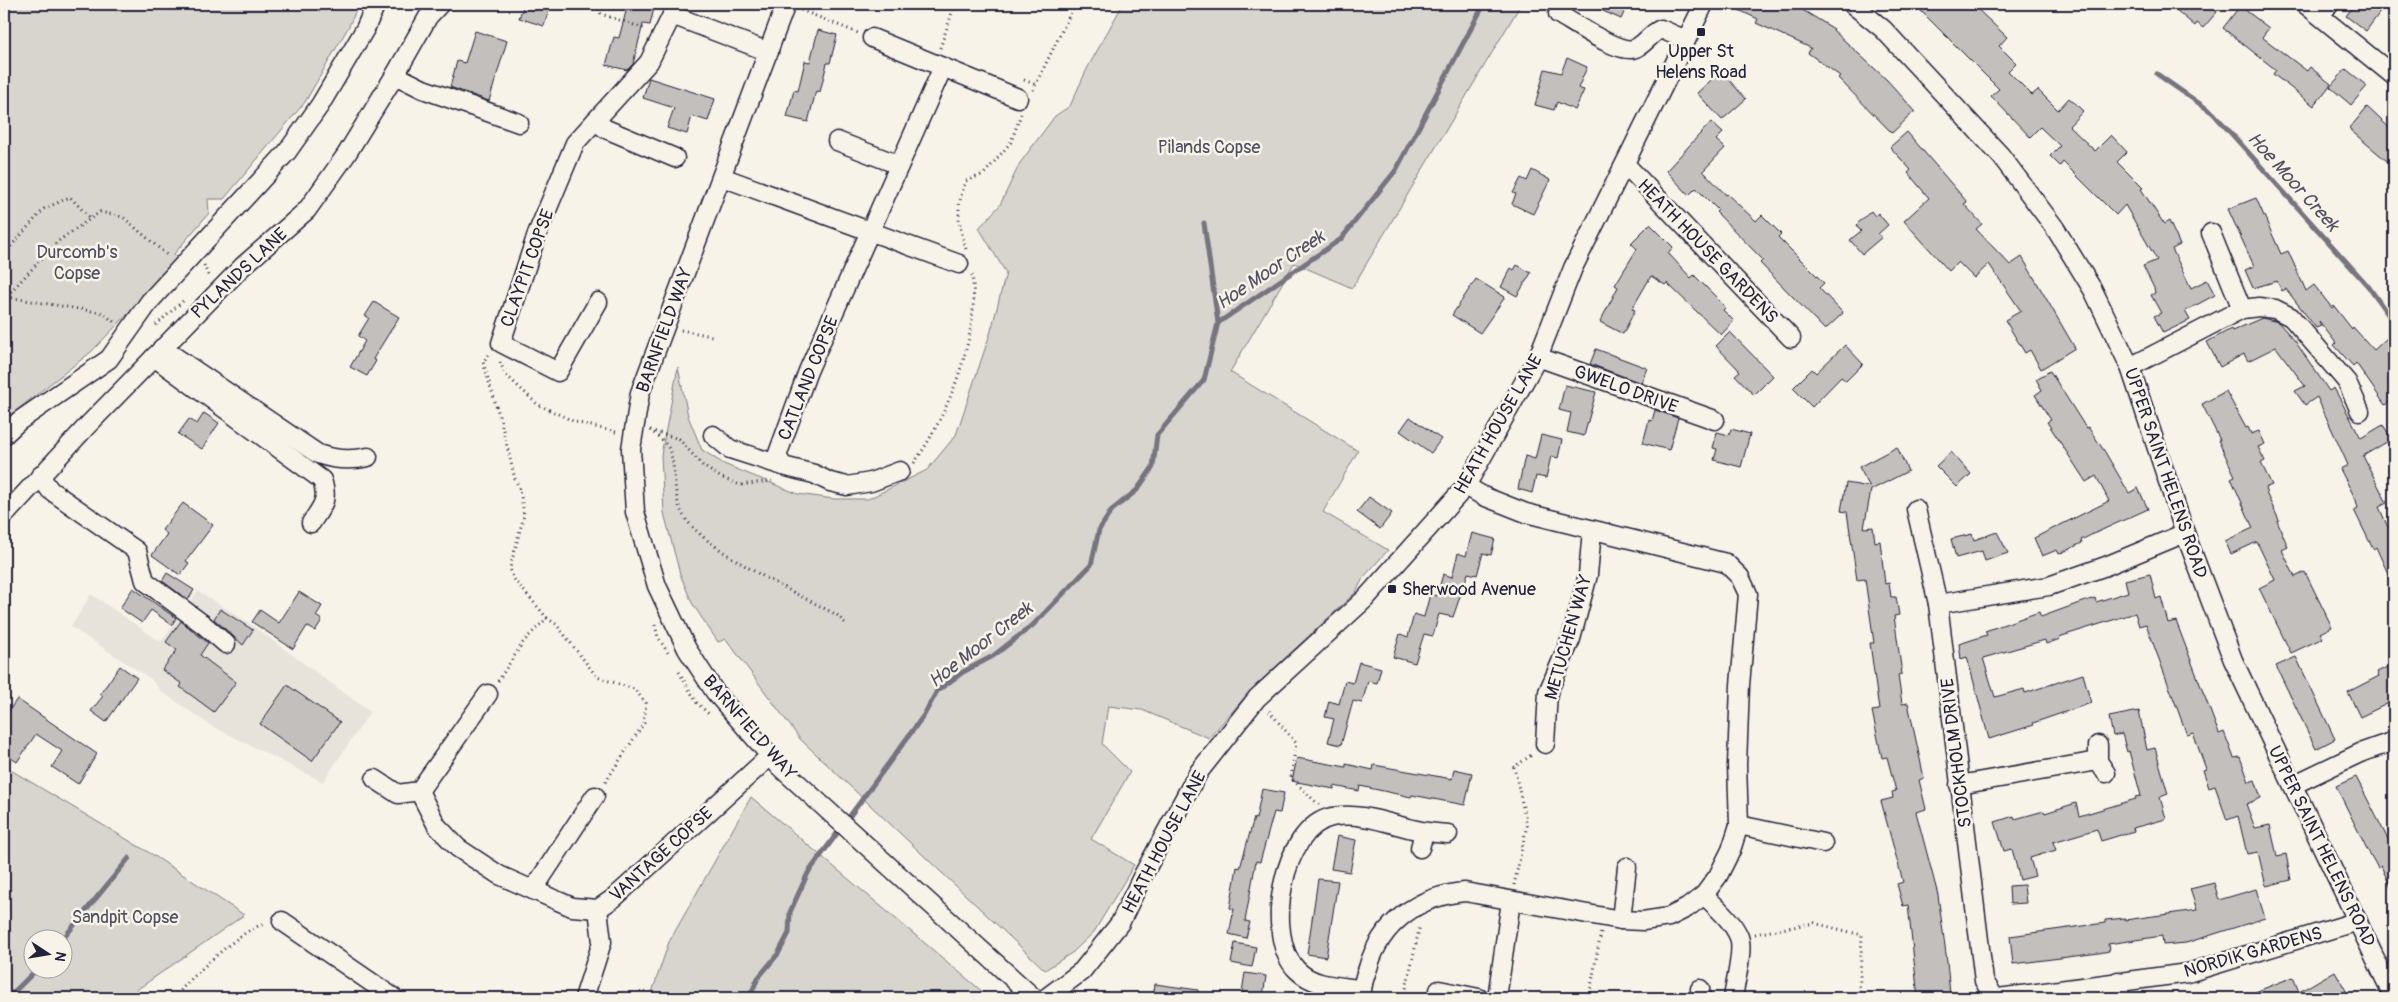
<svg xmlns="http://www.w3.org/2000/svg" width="2398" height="1002" font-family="Pangolin,sans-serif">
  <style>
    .built { fill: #e7e3db }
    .green { fill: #d8d5cf; stroke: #7d7c85; fill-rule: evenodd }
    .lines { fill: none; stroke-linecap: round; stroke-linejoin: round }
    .stream { stroke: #76747f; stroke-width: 5 }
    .building { fill: #c2bfbd; stroke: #22223b }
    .minor-casing { stroke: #22223b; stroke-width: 21 }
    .path { stroke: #22223b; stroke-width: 3; stroke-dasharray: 1 4; stroke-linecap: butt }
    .minor { stroke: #f7f3e8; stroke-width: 18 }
    .poi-dot { fill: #22223b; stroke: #f7f3e8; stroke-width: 2 }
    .labels { text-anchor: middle; stroke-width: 5; stroke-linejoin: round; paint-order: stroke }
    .poi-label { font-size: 18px; fill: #22223b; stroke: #f7f3e8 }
    .park-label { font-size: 18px; fill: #504f60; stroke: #f7f3e8 }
    .street-label { font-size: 18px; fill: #22223b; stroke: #f7f3e8 }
    .water-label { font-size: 19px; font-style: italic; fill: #535263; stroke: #f7f3e8 }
  </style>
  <rect width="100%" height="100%" fill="#f7f3e8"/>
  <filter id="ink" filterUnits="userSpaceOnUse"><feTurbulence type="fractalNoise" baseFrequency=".02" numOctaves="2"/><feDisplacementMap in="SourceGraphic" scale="10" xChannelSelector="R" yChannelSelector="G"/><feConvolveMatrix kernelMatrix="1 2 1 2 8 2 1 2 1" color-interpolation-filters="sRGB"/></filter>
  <g filter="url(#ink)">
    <polygon class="built" points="198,591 246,621 370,712 323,782 208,724 161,691 151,679 71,627 91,594 161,642"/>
    <g class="green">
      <polygon points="4,4 359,4 349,26 305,102 224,199 208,199 209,213 174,254 180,260 91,352 4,420"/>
      <polygon points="1123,4 1521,4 1352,288 1294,263 1230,372 1358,451 1323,512 1388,550 1363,578 1356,592 1253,688 1209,738 1142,710 1108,706 1102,744 1130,772 1091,839 1134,865 1094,932 1073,952 1045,970 800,739 726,639 718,642 692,603 680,574 664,513 661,455 678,367 688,416 702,450 724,464 798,494 834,499 868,499 927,470 956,435 991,331 1006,273 979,228 1000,205 1020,163 1055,116 1070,106 1087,69"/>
      <path d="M4,766L153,855L244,915L125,998H4ZM32,940H62V970H32Z"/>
      <polygon points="751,797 990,998 650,998 669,942"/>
    </g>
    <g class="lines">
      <g class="stream">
        <polyline points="2157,74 2213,113 2368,286 2394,323"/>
        <polyline points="1204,223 1218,323"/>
        <polyline points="62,940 129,858"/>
        <polyline points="8,998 36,970"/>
        <polyline points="749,998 758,978 778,954 789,933 790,912 808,873 924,715 937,691 963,672 993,656 1033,625 1091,565 1099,530 1112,510 1137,490 1153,467 1157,435 1204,380 1218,323 1341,239 1396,170 1484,4"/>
      </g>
    </g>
    <g class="building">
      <polygon points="524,4 551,4 544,26 519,18"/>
      <polygon points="628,4 655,4 650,25 643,24 633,64 627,70 606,65 614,37 619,38"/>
      <polygon points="1587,4 1628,4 1621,19"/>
      <polygon points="1726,4 1790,4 1801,9 1834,29 1833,30 1887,80 1915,111 1892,133 1838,78 1840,76 1808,53 1811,48 1756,23 1758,19"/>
      <polygon points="1914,4 1972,4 2007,37 1999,46 2016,63 2008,71 2032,95 2038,90 2058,110 2069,98 2083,111 2069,126 2095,151 2111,135 2127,152 2117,162 2143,188 2141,189 2164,224 2169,221 2180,245 2172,249 2191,288 2207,280 2215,295 2185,311 2190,320 2163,333 2154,316 2161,313 2151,295 2155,293 2154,288 2143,266 2157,260 2125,205 2116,215 2063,162 2060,166 2050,156 2060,146 2040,127 2030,137 1991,96 1999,89"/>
      <polygon points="2169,4 2207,4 2217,12 2203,28 2197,23 2195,26"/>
      <polygon points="2355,4 2386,4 2366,31 2346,16"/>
      <polygon points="2240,6 2269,28 2262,37 2307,71 2310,67 2331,84 2314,106 2273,74 2276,70 2223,28"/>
      <polygon points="818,30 837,35 830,63 827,63 820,92 816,91 808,122 787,117 794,90 798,91 805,61 810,62"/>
      <polygon points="475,31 507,41 489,101 450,87 457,61 465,63"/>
      <polygon points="1567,58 1587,67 1578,88 1584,90 1575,110 1557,102 1554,110 1535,105 1545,69 1561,73"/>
      <polygon points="2346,69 2367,86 2351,105 2330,87"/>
      <polygon points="1721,71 1746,99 1722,120 1697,93"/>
      <polygon points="649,78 715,99 708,121 692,116 687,134 667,128 674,108 643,98"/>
      <polygon points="2367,107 2394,132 2394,167 2349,129"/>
      <polygon points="1711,122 1723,133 1716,140 1725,148 1703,171 1726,195 1727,194 1756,221 1762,215 1781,234 1778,237 1824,283 1819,288 1843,313 1825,330 1760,263 1763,260 1716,212 1718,210 1696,188 1689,195 1666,171"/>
      <polygon points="1907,132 1967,202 1964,204 1982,224 1976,229 2010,265 2022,257 2075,348 2041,369 2030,350 2025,353 2005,320 2021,311 1989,264 1974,278 1958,262 1949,271 1904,221 1929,198 1908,173 1911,170 1890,147"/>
      <polygon points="1532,170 1550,180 1533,214 1512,204 1516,194 1513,193 1521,178 1527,181"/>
      <polygon points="2256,198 2281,254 2288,251 2306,291 2314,285 2332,308 2334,306 2352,329 2353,327 2374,350 2387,338 2394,346 2394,398 2385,405 2356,363 2353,366 2334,345 2336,343 2319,321 2321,326 2316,328 2286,289 2282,291 2277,281 2253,288 2245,270 2254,266 2228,209"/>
      <polygon points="1871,211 1875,216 1878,213 1888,225 1878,234 1882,237 1862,254 1850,240 1861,231 1856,225"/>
      <polygon points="1650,224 1673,247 1668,253 1691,278 1694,275 1726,307 1723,310 1734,321 1721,335 1667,283 1665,285 1651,276 1632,309 1635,310 1623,334 1600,322 1618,287 1615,285 1637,249 1631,243"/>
      <polygon points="1517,265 1531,273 1517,296 1501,287 1511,268 1514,270"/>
      <polygon points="1476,279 1505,297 1480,333 1452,315"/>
      <polygon points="374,302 399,317 373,359 376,361 367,376 350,367 365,341 358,336 369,318 365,316"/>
      <polygon points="2262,318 2278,322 2295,341 2329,391 2334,388 2361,438 2383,425 2392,439 2363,456 2387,503 2379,507 2394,541 2394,587 2376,547 2373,549 2354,510 2358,508 2356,500 2340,469 2348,465 2317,397 2305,405 2295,391 2305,386 2276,347 2248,361 2244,354 2220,367 2207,342 2231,329 2232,331"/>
      <polygon points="1730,332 1773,376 1754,395 1735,375 1740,371 1716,346"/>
      <polygon points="1845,345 1863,364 1846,381 1841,377 1812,407 1793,388 1812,369 1816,373"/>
      <polygon points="1596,349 1647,368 1641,383 1590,364"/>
      <polygon points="2050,371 2086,428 2088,427 2105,452 2129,493 2138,488 2148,509 2091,535 2081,540 2082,543 2059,554 2057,550 2042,556 2034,538 2109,501 2096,476 2086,482 2047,422 2051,420 2035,395 2042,390 2036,379"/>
      <polygon points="1565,385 1596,392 1584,436 1567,432 1571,413 1559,410"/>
      <polygon points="2226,391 2246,428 2248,427 2251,434 2259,431 2265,444 2258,447 2265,461 2261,463 2272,485 2265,488 2267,495 2279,520 2277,521 2288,547 2282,550 2295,577 2305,572 2332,627 2320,633 2323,638 2291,653 2259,588 2275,580 2257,542 2231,554 2225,541 2253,528 2231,478 2235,476 2218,440 2220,440 2202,404"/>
      <polygon points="1655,410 1678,418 1669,450 1643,443 1649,420 1652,421"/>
      <polygon points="204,413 219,423 202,449 178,434 189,419 197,424"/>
      <polygon points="1410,417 1441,439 1431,453 1400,431"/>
      <polygon points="1731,429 1750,434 1741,467 1714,460 1717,449 1713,448 1717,432 1729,435"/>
      <polygon points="1541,435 1562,440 1558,458 1551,456 1546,478 1536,476 1532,493 1518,489 1525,456 1535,459"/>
      <polygon points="1897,447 1908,471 1871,490 1864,528 1873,527 1875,542 1880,541 1885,584 1889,583 1891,597 1896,597 1899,615 1894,616 1902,674 1898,675 1902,704 1908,703 1924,778 1919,780 1926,809 1916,812 1938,895 1947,961 1950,995 1943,996 1943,998 1918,998 1908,905 1903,906 1897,884 1903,882 1881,801 1893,798 1892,792 1896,791 1887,757 1882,758 1872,711 1879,710 1870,643 1874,643 1865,579 1857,580 1847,512 1841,511 1846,483 1870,487 1859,467"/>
      <polygon points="1951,452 1971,474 1957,487 1936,466"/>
      <polygon points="1369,497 1392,513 1380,529 1357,512"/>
      <polygon points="183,503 213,525 186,561 189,563 180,575 152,555 167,534 162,530"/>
      <polygon points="1997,532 2008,553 1985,561 1982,551 1956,558 1951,539 1972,534 1974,540"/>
      <polygon points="1472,533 1495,539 1491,555 1483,553 1477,575 1468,573 1453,617 1439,614 1433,636 1424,634 1415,663 1393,657 1400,634 1408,637 1414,614 1424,617 1430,594 1437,596 1443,574 1452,577 1458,553 1466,556"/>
      <polygon points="167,573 194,590 188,600 162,581"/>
      <polygon points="2150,574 2156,599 2161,597 2168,623 2176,621 2219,734 2224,732 2234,758 2240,757 2249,782 2255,780 2261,798 2246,804 2255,828 2270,825 2277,856 2286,854 2291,880 2266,886 2258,852 2247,854 2238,816 2227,820 2215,786 2209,788 2203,770 2206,769 2193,733 2187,735 2146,624 2139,626 2135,613 2059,637 2060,639 2046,644 2045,640 1983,658 1995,697 2024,689 2025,693 2083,674 2091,703 2033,723 2034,725 1989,739 1967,657 1961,659 1959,644 1987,635 1985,631 2039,612 2041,617 2082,602 2095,598 2096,602 2128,592 2125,580"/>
      <polygon points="133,588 176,618 172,625 151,610 142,623 120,608"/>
      <polygon points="299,592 322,606 316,616 322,620 315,631 307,626 293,649 252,622 260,610 279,623"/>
      <polygon points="220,609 253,630 243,645 214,619"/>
      <polygon points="181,621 208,643 200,655 236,682 214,712 180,687 182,684 162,670 177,650 166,642"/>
      <polygon points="2296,657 2335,739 2316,749 2276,666"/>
      <polygon points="1359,662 1381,668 1377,683 1368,681 1362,703 1353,701 1341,745 1328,742 1334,719 1325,717 1329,701 1339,704 1345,681 1353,683"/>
      <polygon points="2394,664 2394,708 2391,702 2360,717 2348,692 2379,676 2377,672"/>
      <polygon points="120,666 137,678 106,722 91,711 103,696 100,694"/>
      <polygon points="287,685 340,722 312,761 260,724"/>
      <polygon points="17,699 97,754 78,784 52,767 62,751 36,734 17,762 4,753 4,718"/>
      <polygon points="2139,711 2147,750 2155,748 2168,794 2160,797 2166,819 2133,828 2134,831 2101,841 2097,829 2053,842 2056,850 2030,858 2035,876 2020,880 2012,849 2004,851 1995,822 2014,816 2015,819 2044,811 2045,813 2076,803 2079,816 2136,799 2135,797 2141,796 2129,751 2127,752 2122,734 2113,736 2109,717"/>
      <polygon points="1297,758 1346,767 1346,764 1373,770 1374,765 1452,779 1454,769 1472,773 1465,805 1412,795 1411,797 1360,786 1359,791 1334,786 1334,789 1292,781"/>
      <polygon points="2356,777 2394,851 2394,894 2381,866 2378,868 2366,847 2336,786"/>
      <polygon points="1262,789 1284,793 1280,813 1274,812 1260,862 1256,861 1245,921 1250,922 1246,938 1229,934 1234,909 1230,908 1237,867 1240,868 1254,818 1256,819"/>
      <polygon points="1337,836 1356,840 1350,872 1331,869"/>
      <polygon points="1318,879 1338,881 1326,957 1307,954"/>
      <polygon points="2214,883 2219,900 2256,889 2265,918 2186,943 2163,945 2162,936 2108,944 2109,951 2099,953 2013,964 2010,936 2105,923 2105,920 2125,918 2125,920 2197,910 2190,889"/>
      <polygon points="2024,885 2026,903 2010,904 2009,886"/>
      <polygon points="1235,943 1256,947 1252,967 1231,963"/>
      <polygon points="2335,971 2350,998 2240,998 2293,977 2299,992"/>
      <polygon points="1245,973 1266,976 1263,996 1242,992"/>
      <polygon points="1155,984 1198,990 1198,998 1153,998"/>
    </g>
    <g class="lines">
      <defs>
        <g id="minor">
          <polyline points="786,4 640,393 631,449 635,512 657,586 687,649 715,692 780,767 1034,998"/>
          <polyline points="1852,4 1883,29 2001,156 2055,228 2093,290 2130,367 2185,533 2233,660 2394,998"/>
          <polyline points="2305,4 2394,76"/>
          <path d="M1558,14C1573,22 1620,56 1636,48C1646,43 1651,33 1661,29L1686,40"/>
          <polyline points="672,15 769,52"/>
          <polyline points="2319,15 2330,4"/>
          <polyline points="872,38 1018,98"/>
          <polyline points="395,75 423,89 519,123"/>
          <polyline points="595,121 606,129 675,158"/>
          <polyline points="837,141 899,165"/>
          <polyline points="1625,164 1791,338"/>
          <polyline points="722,177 959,264"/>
          <polyline points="2211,233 2242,309"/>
          <polyline points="598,302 558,372 501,343 537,234 575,143 649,62 672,15 675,4"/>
          <path d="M162,348L318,454C335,460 351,461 368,457"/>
          <path d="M154,357L322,480C329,501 322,506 311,523"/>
          <polyline points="1538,357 1715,420"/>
          <polyline points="2130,367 2242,309 2259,307 2275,309 2291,317 2347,382 2360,411"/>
          <polyline points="4,435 19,421 109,359 150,301 287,152 320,105 365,29 376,4"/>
          <polyline points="713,435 730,449 783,466"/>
          <polyline points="900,471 871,482 847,486 830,482 814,474 783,466 777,456 808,371 943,67"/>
          <polyline points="40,476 50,490 137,551 145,581 204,625 226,644"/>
          <polyline points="1916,509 1938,604 1984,981 1995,998"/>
          <polyline points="4,516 87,426 243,266 307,210 346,155 395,75 428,17 440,4"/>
          <polyline points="1938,604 2049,586 2106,566 2185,533"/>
          <polyline points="1545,744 1548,692 1571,639 1588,575 1592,530"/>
          <polyline points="2098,745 2098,761 2106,773"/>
          <polyline points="375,779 398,794 419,791 488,694"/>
          <polyline points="1959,785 2098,761"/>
          <polyline points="2293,785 2360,753 2394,741"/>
          <polyline points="419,791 437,826 458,848 499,875 533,890 572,907 598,909"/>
          <polyline points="1739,825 1823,843"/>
          <polyline points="1420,848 1424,832"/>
          <polyline points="533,890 595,796"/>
          <path d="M1704,895C1716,907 1732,920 1739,937C1744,950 1735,983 1733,998"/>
          <polyline points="598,909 614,898 770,756"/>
          <polyline points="1621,920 1627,867"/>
          <polyline points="282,921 394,998"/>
          <polyline points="2118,981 2120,998"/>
          <path d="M1361,989C1339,986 1314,987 1297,970C1263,937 1282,827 1332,817C1362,811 1394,826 1422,831C1431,833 1440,833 1448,834"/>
          <polyline points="1700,989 1701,998"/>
          <polyline points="1439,990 1479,998"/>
          <polyline points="584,998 602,942 598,909"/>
          <polyline points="1046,998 1082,971 1120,923 1143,875 1198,773 1257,698 1365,599 1466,486 1538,357 1573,268 1704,4"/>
          <path d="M1362,998C1361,987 1364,978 1368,968C1381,922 1419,896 1465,892L1621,920L1643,921L1669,917L1687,908L1704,895L1718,876L1731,850L1739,825L1737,765L1740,685L1748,594L1740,577L1726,563L1526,513L1483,496L1466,486"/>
          <polyline points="1497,998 1511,901"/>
          <polyline points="1998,998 2188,973 2358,921"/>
        </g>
      </defs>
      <use href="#minor" class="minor-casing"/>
      <g class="path">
        <polyline points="596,4 601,14 646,29"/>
        <polyline points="801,10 858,33"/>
        <polyline points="940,48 955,4"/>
        <polyline points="1024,80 1037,85"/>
        <polyline points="1033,90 1075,4"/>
        <path d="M966,249C958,221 955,209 966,181L984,174L1011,142L1021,114"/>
        <polyline points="4,254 44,209 70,197 90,218"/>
        <polyline points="204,265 209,278"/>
        <polyline points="7,297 103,313 114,322"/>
        <polyline points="4,299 57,242 100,212 123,217 168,256"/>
        <polyline points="156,325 183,301"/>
        <polyline points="681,330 712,336"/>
        <polyline points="489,355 483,362 501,422 515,479 520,490 524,515 510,568 513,578 547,618"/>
        <polyline points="500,362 505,374 537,404 575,422 616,432"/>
        <polyline points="650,430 679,439 703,466 720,477 740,485 772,481"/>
        <path d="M650,430C656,435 666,442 669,449C677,469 672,493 682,513C702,550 798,594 837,615L847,625"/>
        <path d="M914,463C948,416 981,333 972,275"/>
        <polyline points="655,625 658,637 668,653"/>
        <polyline points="679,672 697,703 710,715"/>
        <polyline points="498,681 524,641 547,618 556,624 597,677 634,689 646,703 644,723 604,784"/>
        <polyline points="1269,711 1296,743 1291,778 1319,805"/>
        <polyline points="1514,885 1527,825 1514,767 1533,754"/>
        <polyline points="1755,934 1814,923 1862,935 1859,998"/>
        <path d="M174,998C188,980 243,927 265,924"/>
        <polyline points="1404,998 1420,925"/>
        <polyline points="1589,998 1601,932"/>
      </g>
      <use href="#minor" class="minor"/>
    </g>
  </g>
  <g class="poi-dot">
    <rect x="1696" y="27" width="10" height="10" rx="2.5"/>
    <rect x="1387" y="584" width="10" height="10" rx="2.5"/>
  </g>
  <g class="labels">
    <g class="poi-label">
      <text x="1701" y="57">Upper St<tspan x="1701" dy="21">Helens Road</tspan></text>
      <text x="1402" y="595" text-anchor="start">Sherwood Avenue</text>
    </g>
    <g class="park-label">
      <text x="1209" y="153">Pilands Copse</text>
      <text x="77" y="258">Durcomb's<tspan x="77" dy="21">Copse</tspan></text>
      <text x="125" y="923">Sandpit Copse</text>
    </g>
    <g class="street-label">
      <text transform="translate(1708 251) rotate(46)" y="6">HEATH HOUSE GARDENS</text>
      <text transform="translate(527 268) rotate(-70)" y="6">CLAYPIT COPSE</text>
      <text transform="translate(239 273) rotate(-43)" y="6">PYLANDS LANE</text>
      <text transform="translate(664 330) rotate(-70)" y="6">BARNFIELD WAY</text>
      <text transform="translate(808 378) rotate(-68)" y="6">CATLAND COPSE</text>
      <text transform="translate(1626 389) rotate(20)" y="6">GWELO DRIVE</text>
      <text transform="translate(1498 424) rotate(-60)" y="6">HEATH HOUSE LANE</text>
      <text transform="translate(2166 473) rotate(71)" y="6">UPPER SAINT HELENS ROAD</text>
      <text transform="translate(1568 637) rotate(-74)" y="6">METUCHEN WAY</text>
      <text transform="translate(750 727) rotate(49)" y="6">BARNFIELD WAY</text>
      <text transform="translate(1956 753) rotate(-97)" y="6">STOCKHOLM DRIVE</text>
      <text transform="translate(1164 842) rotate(-62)" y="6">HEATH HOUSE LANE</text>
      <text transform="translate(2322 846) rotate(64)" y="6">UPPER SAINT HELENS ROAD</text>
      <text transform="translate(661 854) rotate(-42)" y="6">VANTAGE COPSE</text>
      <text transform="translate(2253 952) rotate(-16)" y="6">NORDIK GARDENS</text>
    </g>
    <g class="water-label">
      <text transform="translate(2294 181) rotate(48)" y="7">Hoe Moor Creek</text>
      <text transform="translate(1270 269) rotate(-34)" y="7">Hoe Moor Creek</text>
      <text transform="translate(980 644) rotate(-38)" y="7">Hoe Moor Creek</text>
    </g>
  </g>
  <rect width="2398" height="1002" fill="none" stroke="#f7f3e8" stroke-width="20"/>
  <rect x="10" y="10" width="2378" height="982" fill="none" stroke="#22223b" stroke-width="2" filter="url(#ink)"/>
  <g transform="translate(48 954) rotate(102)"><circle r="24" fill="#f7f3e8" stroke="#a29fa3"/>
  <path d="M0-4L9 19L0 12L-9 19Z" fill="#22223b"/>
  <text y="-8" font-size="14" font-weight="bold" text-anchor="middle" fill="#22223b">N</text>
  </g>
</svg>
